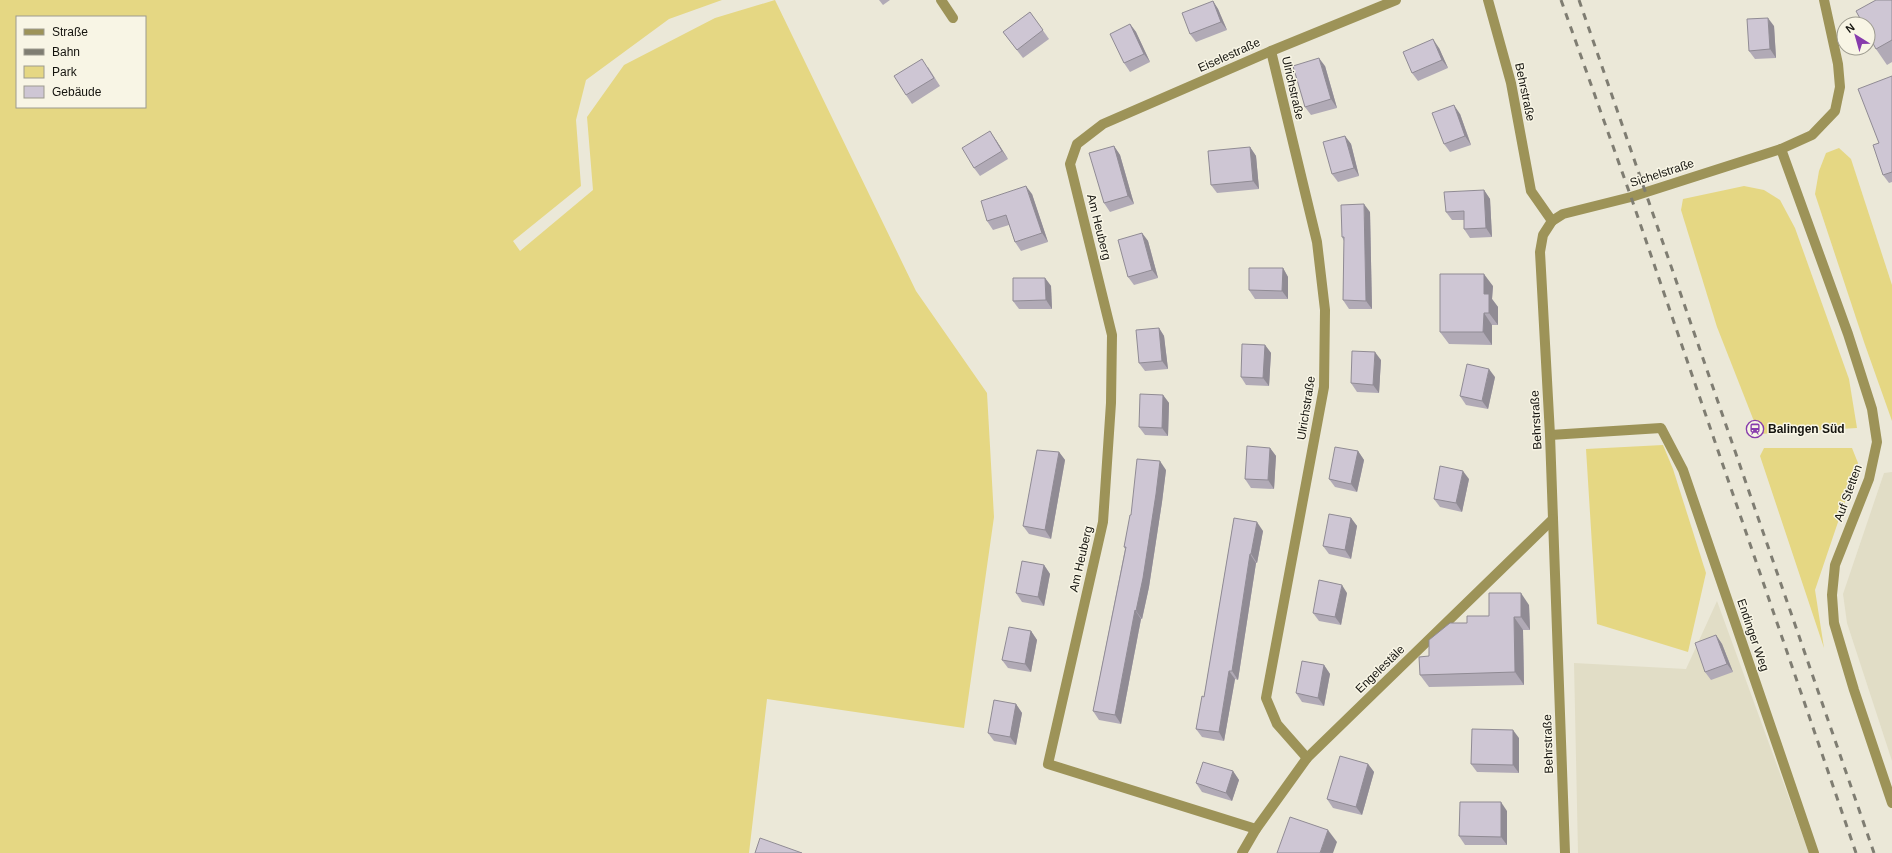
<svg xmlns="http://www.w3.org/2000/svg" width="1892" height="853" font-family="Helvetica,sans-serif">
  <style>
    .built { fill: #e1ddc6 }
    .green { fill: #e5d783; fill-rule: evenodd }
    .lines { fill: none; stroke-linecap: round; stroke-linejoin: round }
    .minor { stroke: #9d9358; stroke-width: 10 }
    .tertiary { stroke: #9d9358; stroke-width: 10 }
    .rail { stroke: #7f7d72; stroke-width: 3; stroke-dasharray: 7 7; stroke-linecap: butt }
    .wall { fill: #b1aab6 }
    .shaded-wall { fill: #908b94 }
    .building { fill: #cec6d4; stroke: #908b94 }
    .labels { text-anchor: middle; stroke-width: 3; stroke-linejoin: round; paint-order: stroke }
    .street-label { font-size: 12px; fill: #14130e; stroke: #f8f5e5 }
    .poi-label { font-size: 12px; font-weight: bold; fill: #14130e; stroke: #f8f5e5; text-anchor: start }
  </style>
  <rect width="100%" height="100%" fill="#ebe8d8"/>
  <g class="built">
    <polygon points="1892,472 1892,761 1847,623 1843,594 1884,473"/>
    <polygon points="1717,601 1809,853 1578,853 1574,663 1686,669"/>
  </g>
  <g class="green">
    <path d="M0,0H722L669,19L586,80L576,120L581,186L513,241L520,251L593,190L587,117L624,65L715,18L775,0L916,291L987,393L994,517L964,728L767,699L749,853H0ZM17,17H145V107H17Z"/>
    <polygon points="1839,148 1851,159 1892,285 1892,421 1864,342 1815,194 1819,171 1826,153"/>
    <polygon points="1744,186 1764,190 1780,200 1795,228 1849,379 1857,428 1759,434 1717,327 1681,210 1683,199"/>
    <polygon points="1663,445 1673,469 1706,573 1688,652 1597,624 1586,449"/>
    <polygon points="1764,448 1852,448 1858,463 1815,590 1824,648 1760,456"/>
  </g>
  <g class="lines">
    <g class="minor">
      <polyline points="941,0 953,18"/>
      <polyline points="1271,51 1317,242 1325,310 1324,387 1266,698 1277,724 1307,758"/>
      <polyline points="1552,221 1543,235 1540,252 1550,435 1565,853"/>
      <polyline points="1550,435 1661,428 1683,470 1814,853"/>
      <polyline points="1256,829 1048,764 1103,522 1111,403 1112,335 1070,164 1077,144 1103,124 1271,51 1396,0"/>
      <polyline points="1242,853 1256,829 1307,758 1553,519"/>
    </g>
    <g class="tertiary">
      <polyline points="1488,0 1511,83 1531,191 1552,221 1563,214 1631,197 1781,149 1812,135 1835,111 1840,87 1838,64 1824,0"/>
      <polyline points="1781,149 1848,334 1872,409 1877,442 1869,479 1835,565 1832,595 1834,623 1854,690 1892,803"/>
    </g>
    <g class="rail">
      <polyline points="1561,0 1631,197 1856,853"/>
      <polyline points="1579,0 1874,853"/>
    </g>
  </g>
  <g class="wall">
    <polygon points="879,0 890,0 883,5"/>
    <polygon points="1892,0 1892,62 1887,65 1876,49"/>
    <polygon points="1213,1 1218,9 1227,30 1196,42 1190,34"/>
    <polygon points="1030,12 1049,39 1023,58 1003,32"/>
    <polygon points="1130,24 1136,32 1150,62 1130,72 1124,63"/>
    <polygon points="1774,26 1776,58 1755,59 1749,51"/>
    <polygon points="1439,48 1448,68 1418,81 1412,73"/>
    <polygon points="1325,66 1337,108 1311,115 1305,107"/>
    <polygon points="928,67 940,86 912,104 906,95"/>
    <polygon points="1892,77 1892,182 1889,183 1883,175 1879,143"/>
    <polygon points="1460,114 1471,145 1450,152 1444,144"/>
    <polygon points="1345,136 1351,144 1359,176 1338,182 1332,174"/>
    <polygon points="996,140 1008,159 980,176 974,168"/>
    <polygon points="1114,146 1120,155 1134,204 1110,212 1104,203"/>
    <polygon points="1250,147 1256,156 1259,189 1217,193 1211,185"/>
    <polygon points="1484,190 1490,199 1492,237 1470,238 1464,229 1464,220 1452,220 1446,212"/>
    <polygon points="1032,194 1048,242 1021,251 1015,242 1009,225 993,230 987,221"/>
    <polygon points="1370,212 1372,309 1349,309 1343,300 1344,241 1342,237"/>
    <polygon points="1142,233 1148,241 1158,278 1134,285 1128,277"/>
    <polygon points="1283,268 1288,277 1288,299 1255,299 1249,290"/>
    <polygon points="1045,278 1051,286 1052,309 1019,309 1013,301"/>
    <polygon points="1493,286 1492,299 1498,307 1498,325 1492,325 1492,345 1449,344 1440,332"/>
    <polygon points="1159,328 1164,336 1168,369 1145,371 1139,363"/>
    <polygon points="1265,345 1271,353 1269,386 1246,385 1241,377"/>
    <polygon points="1381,360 1379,393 1357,392 1351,383"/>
    <polygon points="1495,377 1488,409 1466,405 1460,396"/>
    <polygon points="1163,395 1169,403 1168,436 1145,435 1139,427"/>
    <polygon points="1270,448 1276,456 1274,489 1251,488 1245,479"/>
    <polygon points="1358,451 1364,460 1357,492 1335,487 1329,479"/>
    <polygon points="1059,452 1065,460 1051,539 1029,534 1023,526"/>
    <polygon points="1166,470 1162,502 1149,587 1142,619 1141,619 1121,724 1099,720 1093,711 1125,549 1124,547 1131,515"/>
    <polygon points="1469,479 1462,512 1440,507 1434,499"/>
    <polygon points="1234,518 1263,531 1257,563 1256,563 1238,680 1235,679 1224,741 1202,737 1196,729 1204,697"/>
    <polygon points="1351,518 1357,526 1351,559 1329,554 1323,546"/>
    <polygon points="1044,565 1050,574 1044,606 1022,602 1016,593"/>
    <polygon points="1347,593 1341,625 1319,621 1313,613"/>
    <polygon points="1529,605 1530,630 1523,630 1524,685 1429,687 1420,675 1429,656 1467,623 1489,616"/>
    <polygon points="1031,631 1037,640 1031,672 1008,668 1002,660"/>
    <polygon points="1716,635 1722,644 1733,672 1711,680 1705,672"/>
    <polygon points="1324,665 1330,674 1324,706 1302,702 1296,693"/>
    <polygon points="1016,704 1022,713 1016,745 994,741 988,733"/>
    <polygon points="1519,738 1519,773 1477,772 1471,764"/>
    <polygon points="1368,764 1374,772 1362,815 1333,808 1327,799"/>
    <polygon points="1233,771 1239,780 1232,801 1202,792 1196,783"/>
    <polygon points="1507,811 1507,845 1465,845 1459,836"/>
  </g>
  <g class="shaded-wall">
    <polygon points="1213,1 1218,9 1227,30 1221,22"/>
    <polygon points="1768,18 1774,26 1776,58 1770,49"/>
    <polygon points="1130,24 1136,32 1150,62 1144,54"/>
    <polygon points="1433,39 1439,48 1448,68 1442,60"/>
    <polygon points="1319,58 1325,66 1337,108 1331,99"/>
    <polygon points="1454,105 1460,114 1471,145 1465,136"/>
    <polygon points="990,131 996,140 1008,159 1002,151"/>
    <polygon points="1345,136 1351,144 1359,176 1354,168"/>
    <polygon points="1114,146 1120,155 1134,204 1128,196"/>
    <polygon points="1250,147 1256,156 1259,189 1253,181"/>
    <polygon points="1026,186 1032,194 1048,242 1042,233"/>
    <polygon points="1484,190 1490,199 1492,237 1486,228"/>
    <polygon points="1364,204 1370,212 1372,309 1366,301"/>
    <polygon points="1142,233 1148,241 1158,278 1152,270"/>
    <polygon points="1283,268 1288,277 1288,299 1282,291"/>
    <polygon points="1484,274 1493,286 1492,299 1498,307 1498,325 1489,313 1484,294"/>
    <polygon points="1045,278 1051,286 1052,309 1046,300"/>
    <polygon points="1484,313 1492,325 1492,345 1483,332"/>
    <polygon points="1159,328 1164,336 1168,369 1162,361"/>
    <polygon points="1265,345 1271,353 1269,386 1263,378"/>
    <polygon points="1375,352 1381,360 1379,393 1373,385"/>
    <polygon points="1489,369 1495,377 1488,409 1482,401"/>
    <polygon points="1163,395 1169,403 1168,436 1162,428"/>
    <polygon points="1270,448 1276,456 1274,489 1268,480"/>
    <polygon points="1358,451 1364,460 1357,492 1351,484"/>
    <polygon points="1059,452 1065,460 1051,539 1045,530"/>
    <polygon points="1160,461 1166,470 1162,502 1149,587 1142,619 1136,611"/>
    <polygon points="1463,471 1469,479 1462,512 1456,503"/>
    <polygon points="1351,518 1357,526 1351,559 1345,550"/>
    <polygon points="1257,522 1263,531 1257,563 1251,554"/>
    <polygon points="1250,554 1256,563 1238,680 1232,671"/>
    <polygon points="1044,565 1050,574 1044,606 1038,597"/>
    <polygon points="1342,585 1347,593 1341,625 1335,617"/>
    <polygon points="1521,593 1529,605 1530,630 1521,617"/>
    <polygon points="1135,610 1141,619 1121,724 1115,715"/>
    <polygon points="1514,617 1523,630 1524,685 1515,672"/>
    <polygon points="1031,631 1037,640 1031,672 1025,664"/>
    <polygon points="1716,635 1722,644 1733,672 1727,664"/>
    <polygon points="1324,665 1330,674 1324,706 1318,698"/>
    <polygon points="1229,671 1235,679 1224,741 1219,732"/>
    <polygon points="1016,704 1022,713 1016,745 1010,737"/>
    <polygon points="1513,730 1519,738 1519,773 1513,765"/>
    <polygon points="1368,764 1374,772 1362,815 1356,807"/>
    <polygon points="1233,771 1239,780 1232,801 1226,793"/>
    <polygon points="1501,802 1507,811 1507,845 1501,837"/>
    <polygon points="1328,830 1337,842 1333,853 1320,853"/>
  </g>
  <g class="building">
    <polygon points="1876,0 1892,0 1892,40 1876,49 1868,34 1868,24 1863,24 1856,11"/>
    <polygon points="1213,1 1221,22 1190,34 1182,13"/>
    <polygon points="1030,12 1043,30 1017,50 1003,32"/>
    <polygon points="1768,18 1770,49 1749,51 1747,19"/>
    <polygon points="1130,24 1144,54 1124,63 1110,34"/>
    <polygon points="1433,39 1442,60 1412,73 1403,52"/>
    <polygon points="1319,58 1331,99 1305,107 1293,66"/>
    <polygon points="922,59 934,78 906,95 894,76"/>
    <polygon points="1892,76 1892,172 1883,175 1873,145 1879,143 1858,89"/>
    <polygon points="1454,105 1465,136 1444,144 1432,113"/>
    <polygon points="990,131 1002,151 974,168 962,148"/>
    <polygon points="1345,136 1354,168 1332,174 1323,142"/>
    <polygon points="1114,146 1128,196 1104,203 1089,153"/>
    <polygon points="1250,147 1253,181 1211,185 1208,151"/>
    <polygon points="1026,186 1042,233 1015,242 1006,215 987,221 981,201"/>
    <polygon points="1484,190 1486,228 1464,229 1464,211 1446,212 1444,192"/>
    <polygon points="1364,204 1366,301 1343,300 1344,237 1342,237 1341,205"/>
    <polygon points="1142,233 1152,270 1128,277 1118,240"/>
    <polygon points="1249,268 1283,268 1282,291 1249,290"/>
    <polygon points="1440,274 1484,274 1484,294 1489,294 1489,313 1484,313 1483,332 1440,332"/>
    <polygon points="1013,278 1045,278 1046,300 1013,301"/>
    <polygon points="1159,328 1162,361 1139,363 1136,330"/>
    <polygon points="1242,344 1265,345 1263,378 1241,377"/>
    <polygon points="1352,351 1375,352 1373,385 1351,383"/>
    <polygon points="1467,364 1489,369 1482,401 1460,396"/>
    <polygon points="1140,394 1163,395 1162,428 1139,427"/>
    <polygon points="1247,446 1270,448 1268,480 1245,479"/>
    <polygon points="1335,447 1358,451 1351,484 1329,479"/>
    <polygon points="1037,450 1059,452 1045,530 1023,526"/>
    <polygon points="1137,459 1160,461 1156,494 1143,578 1136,611 1135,610 1115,715 1093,711 1126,547 1124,547 1130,515 1131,515"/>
    <polygon points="1440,466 1463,471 1456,503 1434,499"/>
    <polygon points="1329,514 1351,518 1345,550 1323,546"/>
    <polygon points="1234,518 1257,522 1251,554 1250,554 1232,671 1229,671 1219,732 1196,729 1202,696 1204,697"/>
    <polygon points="1022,561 1044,565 1038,597 1016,593"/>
    <polygon points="1319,580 1342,585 1335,617 1313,613"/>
    <polygon points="1489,593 1521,593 1521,617 1514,617 1515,672 1420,675 1419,657 1429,656 1429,640 1450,623 1467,623 1467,616 1489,616"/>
    <polygon points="1009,627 1031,631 1025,664 1002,660"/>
    <polygon points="1716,635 1727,664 1705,672 1695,643"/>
    <polygon points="1302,661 1324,665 1318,698 1296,693"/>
    <polygon points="994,700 1016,704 1010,737 988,733"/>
    <polygon points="1472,729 1513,730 1513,765 1471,764"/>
    <polygon points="1340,756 1368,764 1356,807 1327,799"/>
    <polygon points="1203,762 1233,771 1226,793 1196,783"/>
    <polygon points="1460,802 1501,802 1501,837 1459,836"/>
    <polygon points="1290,817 1328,830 1320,853 1277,853"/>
    <polygon points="760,838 802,853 755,853"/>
  </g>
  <defs>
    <symbol id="station-ring" viewBox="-11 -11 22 22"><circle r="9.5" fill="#f8f5e5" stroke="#873bac" stroke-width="1.5"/><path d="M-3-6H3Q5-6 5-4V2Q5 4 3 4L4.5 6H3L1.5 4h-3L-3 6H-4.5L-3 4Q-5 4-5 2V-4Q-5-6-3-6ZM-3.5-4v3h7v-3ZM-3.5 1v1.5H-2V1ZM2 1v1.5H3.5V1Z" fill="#873bac"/></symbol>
  </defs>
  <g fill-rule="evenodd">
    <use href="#station-ring" x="1745" y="419" width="20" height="20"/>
  </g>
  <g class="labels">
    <g class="street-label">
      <text transform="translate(1229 55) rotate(-24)" y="4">Eiselestraße</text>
      <text transform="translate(1293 88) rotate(77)" y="4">Ulrichstraße</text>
      <text transform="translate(1525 92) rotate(78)" y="4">Behrstraße</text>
      <text transform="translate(1662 173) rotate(-18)" y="4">Sichelstraße</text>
      <text transform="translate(1099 227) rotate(76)" y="4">Am Heuberg</text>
      <text transform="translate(1306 408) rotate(-81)" y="4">Ulrichstraße</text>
      <text transform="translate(1536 420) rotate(-93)" y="4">Behrstraße</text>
      <text transform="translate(1848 493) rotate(-70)" y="4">Auf Stetten</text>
      <text transform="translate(1081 559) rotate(-77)" y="4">Am Heuberg</text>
      <text transform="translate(1753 635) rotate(71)" y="4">Endinger Weg</text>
      <text transform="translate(1380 669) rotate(-44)" y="4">Engelestäle</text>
      <text transform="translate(1548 744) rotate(-92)" y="4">Behrstraße</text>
    </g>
    <g class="poi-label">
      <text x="1768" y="433">Balingen Süd</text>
    </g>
  </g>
  <rect x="16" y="16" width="130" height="92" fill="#f8f5e5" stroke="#9d9b8f"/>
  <rect x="24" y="29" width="20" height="6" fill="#9d9358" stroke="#9d9b8f"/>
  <text x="52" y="36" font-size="12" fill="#14130e">Straße</text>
  <rect x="24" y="49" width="20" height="6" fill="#7f7d72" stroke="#9d9b8f"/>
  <text x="52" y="56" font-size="12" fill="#14130e">Bahn</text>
  <rect x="24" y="66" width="20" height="12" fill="#e5d783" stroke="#9d9b8f"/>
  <text x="52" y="76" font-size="12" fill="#14130e">Park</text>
  <rect x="24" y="86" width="20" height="12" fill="#cec6d4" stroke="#9d9b8f"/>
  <text x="52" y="96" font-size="12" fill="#14130e">Gebäude</text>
  <g transform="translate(1856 36) rotate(323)"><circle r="19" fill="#f8f5e5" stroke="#9d9b8f"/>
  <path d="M0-3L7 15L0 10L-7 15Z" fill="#873bac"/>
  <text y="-6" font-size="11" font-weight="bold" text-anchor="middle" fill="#14130e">N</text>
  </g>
</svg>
